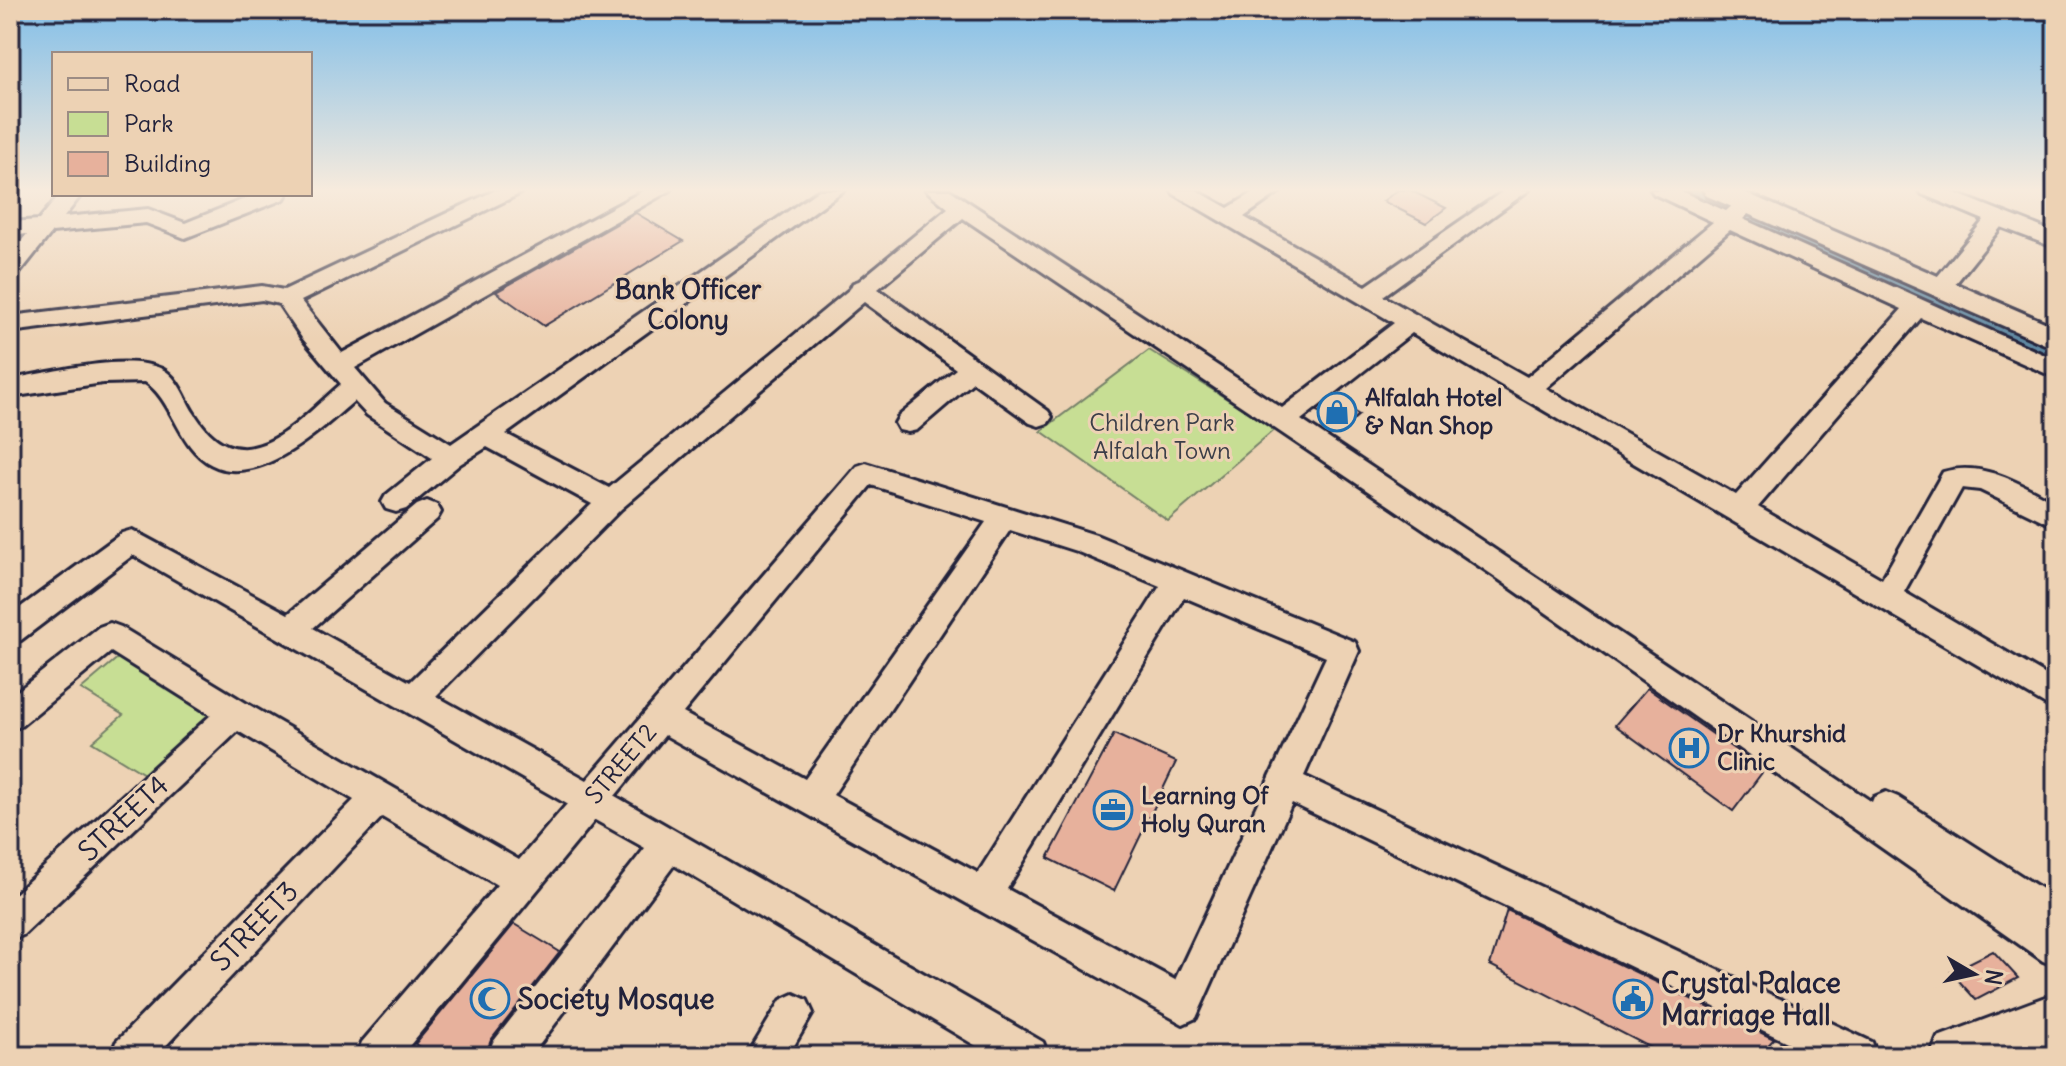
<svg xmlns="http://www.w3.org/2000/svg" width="2066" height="1066" font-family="Delius,sans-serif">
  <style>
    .green { fill: #c7de94; stroke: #748068; stroke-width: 2 }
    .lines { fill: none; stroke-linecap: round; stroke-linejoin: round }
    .stream { stroke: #5f89a3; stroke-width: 6 }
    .building { fill: #e7b19c; stroke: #22223b; stroke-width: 2 }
    .minor-casing { stroke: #22223b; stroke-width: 6 }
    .tertiary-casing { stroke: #22223b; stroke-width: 6 }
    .secondary-casing { stroke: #22223b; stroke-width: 6 }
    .minor { fill: #edd2b4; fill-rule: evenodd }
    .tertiary { fill: #edd2b4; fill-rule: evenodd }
    .secondary { fill: #edd2b4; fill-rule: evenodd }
    .labels { text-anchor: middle; stroke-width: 6; stroke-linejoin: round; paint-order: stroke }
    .poi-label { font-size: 24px; font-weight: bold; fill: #22223b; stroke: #edd2b4; text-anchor: start }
    .park-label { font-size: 24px; fill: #3b3e48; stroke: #edd2b4 }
    .street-label { font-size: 24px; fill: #22223b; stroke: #edd2b4 }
    .neighbourhood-label { font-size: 26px; font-weight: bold; fill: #22223b; stroke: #edd2b4 }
    .near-street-label { font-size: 28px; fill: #22223b; stroke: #edd2b4 }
    .near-poi-label { font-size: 28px; font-weight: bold; fill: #22223b; stroke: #edd2b4; text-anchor: start }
  </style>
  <rect width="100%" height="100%" fill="#edd2b4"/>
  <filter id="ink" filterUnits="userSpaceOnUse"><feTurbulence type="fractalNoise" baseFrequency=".0125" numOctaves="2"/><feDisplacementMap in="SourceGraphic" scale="16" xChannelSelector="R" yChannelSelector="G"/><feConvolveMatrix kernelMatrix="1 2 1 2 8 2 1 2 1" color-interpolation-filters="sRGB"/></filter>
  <g filter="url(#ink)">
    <g class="green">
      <polygon points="1149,350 1275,429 1168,521 1041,431"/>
      <polygon points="120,656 224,716 154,780 92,742 123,715 81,689"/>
    </g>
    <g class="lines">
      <polyline class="stream" points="1691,190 2056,355"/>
    </g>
    <g class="building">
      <polygon points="1398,190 1410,190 1446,208 1426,223 1383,201"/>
      <polygon points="636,213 683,241 544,326 496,292"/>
      <polygon points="1333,399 1359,415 1344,428 1317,411"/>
      <polygon points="1647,688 1764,770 1733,811 1615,725"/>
      <polygon points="1114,734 1176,762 1114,891 1048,858"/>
      <polygon points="1507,910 1774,1039 1758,1056 1667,1056 1490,965"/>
      <polygon points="514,924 560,952 491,1040 485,1056 433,1056 415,1044"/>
      <polygon points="1993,951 2018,978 1976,1000 1951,972"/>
    </g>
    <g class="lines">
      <defs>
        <g id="minor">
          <path d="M496,190H523L519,194L301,301L342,353L645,190H671L355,368L385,403L451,444L819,190H844L506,434L609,488L850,289L853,283L859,281L948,208L926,190H950L1282,408L1394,323L1174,194L1171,190H1196L1228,208L1258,190H1282L1244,217L1366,286L1505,190H1529L1383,296L1527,377L1713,222L1654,194L1651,190H1678L1726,211L1734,204H1750L1753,209L1743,219L2056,360V378L1921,318L1758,507L1882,579L1943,472C1983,460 2022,485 2056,503V527L1980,490L1962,488L1904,592L2056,681V711L1412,333L1301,420L1872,802L1874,797L1886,792L1898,797L2056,898V966L2043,961L1494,576L963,218L878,289L1048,411L1052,417L1048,423L1039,426L1030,423L973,382L917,430L908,432L899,430L895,423L899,416L956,369L864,302L621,509L436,696L587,780L857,466L866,463L1096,535L1355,642L1359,651L1304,776L1872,1042L1877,1056H1816L1292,803L1196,1018L1183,1024L665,735L615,796L1043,1042L1048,1056H993L674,865L531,1056H488L493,1042L645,848L595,820L401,1056H357L362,1042L497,885L382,817L156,1056H111L116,1042L354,800L238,731L23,935L10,940V898L211,715L111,652L21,726L10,730V697L99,627L110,623L121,627L246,703L519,860L567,804L133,555L21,640L10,643V615L122,533L132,530L288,614L417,505L427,501L437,505L441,512L437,519L313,628L410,682L592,504L487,447L460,464L406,509L396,512L386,509L382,502L386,495L432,458L367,415L354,401C317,433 238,508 191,447C175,427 166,395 145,382L103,383L10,397V379C49,373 126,352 162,369C179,378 184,398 194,413C241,489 295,424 341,384L302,338L279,304L262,300L10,332V316L262,286L284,290ZM1730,230L1902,309L1736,495L1546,388ZM871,485L986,522L805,779L683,713ZM1010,530L1076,551L1160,586L978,873L833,795ZM1184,597L1326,657L1175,980L1007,889Z"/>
          <polygon points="1919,190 1947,190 2056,233 2056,248 2001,227 1948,293 1932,293 1928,288 1932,283 1984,220 1922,194"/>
          <polygon points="60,194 82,194 64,217 148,209 185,223 257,194 287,194 284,199 185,238 146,223 52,232 18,275 10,277 10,255 27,234 10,236 10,222 39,220"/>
          <polygon points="794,994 807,1000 813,1013 788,1056 747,1056 781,1000"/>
        </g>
        <polygon id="tertiary" points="1703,190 1739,190 2056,327 2056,349 1707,196"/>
        <polygon id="secondary" points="2056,993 2056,1047 2031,1056 1930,1056 1938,1037"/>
      </defs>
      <use href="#minor" class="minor-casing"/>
      <use href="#tertiary" class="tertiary-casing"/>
      <use href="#secondary" class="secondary-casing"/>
      <use href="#minor" class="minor"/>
      <use href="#tertiary" class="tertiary"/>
      <use href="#secondary" class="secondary"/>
    </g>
  </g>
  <linearGradient id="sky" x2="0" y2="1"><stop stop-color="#81bee8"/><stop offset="0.56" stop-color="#f7ebdd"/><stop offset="1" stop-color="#f7ebdd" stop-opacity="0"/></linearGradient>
  <rect width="2066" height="339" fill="url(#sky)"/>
  <defs>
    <symbol id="shop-ring" viewBox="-11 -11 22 22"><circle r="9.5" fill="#edd2b4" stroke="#1f6fb2" stroke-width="1.5"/><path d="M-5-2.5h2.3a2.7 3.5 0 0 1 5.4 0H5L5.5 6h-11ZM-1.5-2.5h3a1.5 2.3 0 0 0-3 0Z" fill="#1f6fb2"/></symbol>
    <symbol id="hospital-ring" viewBox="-11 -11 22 22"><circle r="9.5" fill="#edd2b4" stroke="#1f6fb2" stroke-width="1.5"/><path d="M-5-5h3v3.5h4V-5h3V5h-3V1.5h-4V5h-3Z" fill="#1f6fb2"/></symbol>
    <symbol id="office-ring" viewBox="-11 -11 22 22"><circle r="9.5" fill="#edd2b4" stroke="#1f6fb2" stroke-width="1.5"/><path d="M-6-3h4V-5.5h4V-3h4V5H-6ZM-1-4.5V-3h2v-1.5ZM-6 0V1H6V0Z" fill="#1f6fb2"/></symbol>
    <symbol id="mosque-ring" viewBox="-11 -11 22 22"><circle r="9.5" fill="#edd2b4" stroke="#1f6fb2" stroke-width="1.5"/><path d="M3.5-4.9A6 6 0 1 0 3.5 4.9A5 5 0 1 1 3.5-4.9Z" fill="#1f6fb2"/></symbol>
    <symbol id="civic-ring" viewBox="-11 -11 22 22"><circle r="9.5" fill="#edd2b4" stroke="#1f6fb2" stroke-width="1.5"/><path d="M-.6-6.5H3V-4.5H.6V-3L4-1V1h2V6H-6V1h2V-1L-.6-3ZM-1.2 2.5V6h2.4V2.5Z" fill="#1f6fb2"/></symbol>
  </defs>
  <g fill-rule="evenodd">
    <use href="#shop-ring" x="1315" y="390" width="44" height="44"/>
    <use href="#hospital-ring" x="1667" y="726" width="44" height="44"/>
    <use href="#office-ring" x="1091" y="788" width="44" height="44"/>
    <use href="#mosque-ring" x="468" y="977" width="44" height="44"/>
    <use href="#civic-ring" x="1611" y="977" width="44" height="44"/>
  </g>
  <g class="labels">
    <g class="poi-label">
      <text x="1365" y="406">Alfalah Hotel<tspan x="1365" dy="28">&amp; Nan Shop</tspan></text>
      <text x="1717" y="742">Dr Khurshid<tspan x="1717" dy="28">Clinic</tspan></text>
      <text x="1141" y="804">Learning Of<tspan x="1141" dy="28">Holy Quran</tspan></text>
    </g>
    <g class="park-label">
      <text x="1162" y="431">Children Park<tspan x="1162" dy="28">Alfalah Town</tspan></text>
    </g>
    <g class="street-label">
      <text transform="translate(621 764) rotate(-50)" y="8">STREET2</text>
    </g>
    <g class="neighbourhood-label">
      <text x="688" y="299">Bank Officer<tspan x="688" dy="30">Colony</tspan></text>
    </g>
    <g class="near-street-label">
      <text transform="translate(123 818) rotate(-43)" y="10">STREET4</text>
      <text transform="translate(254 926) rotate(-46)" y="10">STREET3</text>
    </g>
    <g class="near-poi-label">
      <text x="1661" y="993">Crystal Palace<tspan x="1661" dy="32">Marriage Hall</tspan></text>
      <text x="518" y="1009">Society Mosque</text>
    </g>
  </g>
  <rect width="2066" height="1066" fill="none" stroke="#edd2b4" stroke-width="40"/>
  <rect x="20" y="20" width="2026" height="1026" fill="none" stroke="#22223b" stroke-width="3" filter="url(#ink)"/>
  <rect x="52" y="52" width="260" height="144" fill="#edd2b4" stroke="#9c8c84" stroke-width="2"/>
  <rect x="68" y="78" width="40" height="12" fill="#edd2b4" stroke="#9c8c84" stroke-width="2"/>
  <text x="124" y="92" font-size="24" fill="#22223b">Road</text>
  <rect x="68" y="112" width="40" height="24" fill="#c7de94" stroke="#9c8c84" stroke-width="2"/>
  <text x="124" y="132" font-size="24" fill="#22223b">Park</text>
  <rect x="68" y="152" width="40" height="24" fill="#e7b19c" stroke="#9c8c84" stroke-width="2"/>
  <text x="124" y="172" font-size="24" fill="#22223b">Building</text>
  <g transform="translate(1974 974) rotate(99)" stroke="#edd2b4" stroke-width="6" paint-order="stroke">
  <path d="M0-6L14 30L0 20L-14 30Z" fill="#22223b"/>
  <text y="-12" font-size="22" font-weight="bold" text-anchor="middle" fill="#22223b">N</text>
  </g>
</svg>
